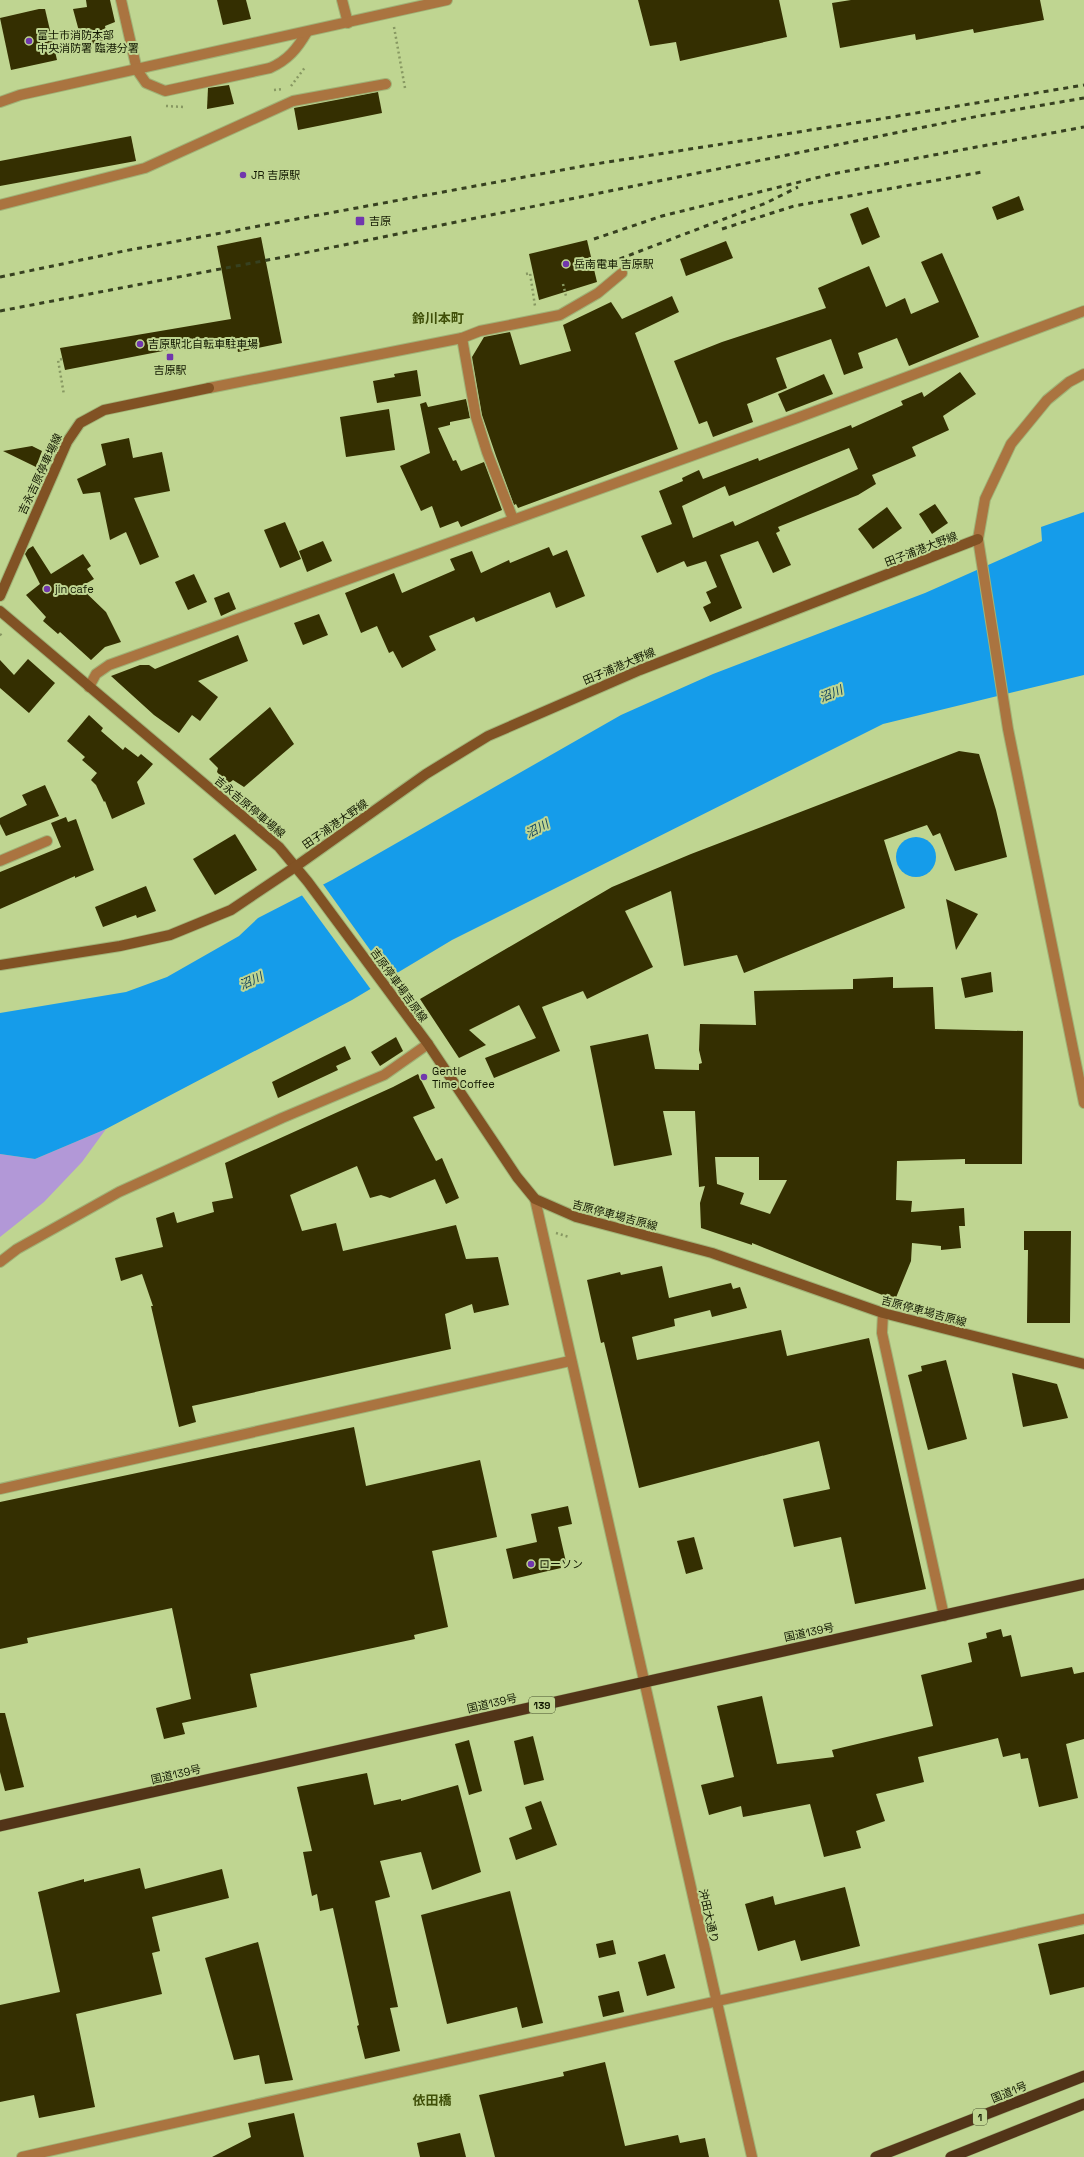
<svg xmlns="http://www.w3.org/2000/svg" width="1084" height="2157" font-family="'Space Grotesk','Noto Sans JP',sans-serif">
  <style>
    .green { fill: #b298d7 }
    .water { fill: #159cea }
    .pier { fill: #bfd591 }
    .building { fill: #342f01; fill-rule: evenodd }
    .lines { fill: none; stroke-linecap: round; stroke-linejoin: round }
    .service-casing { stroke: #a0b377; stroke-width: 12 }
    .minor-casing { stroke: #a0b377; stroke-width: 12 }
    .tertiary-casing { stroke: #a0b377; stroke-width: 12 }
    .secondary-casing { stroke: #a0b377; stroke-width: 12 }
    .trunk-casing { stroke: #a0b377; stroke-width: 12 }
    .path { stroke: #879862; stroke-width: 2.5; stroke-dasharray: 2 3; stroke-linecap: butt }
    .service { stroke: #aa7440; stroke-width: 10 }
    .minor { stroke: #aa7440; stroke-width: 10 }
    .tertiary { stroke: #aa7440; stroke-width: 10 }
    .secondary { stroke: #815224; stroke-width: 10 }
    .trunk { stroke: #523418; stroke-width: 11 }
    .rail { stroke: #374120; stroke-width: 3; stroke-dasharray: 5 5; stroke-linecap: butt }
    .poi-dot { fill: #7137ad; stroke: #bfd591; stroke-width: 1.5 }
    .labels { text-anchor: middle; stroke-width: 4; stroke-linejoin: round; paint-order: stroke }
    .shield { fill: #bfd591; stroke: #46512c; stroke-width: 1 }
    .shield-label { font-size: 10px; font-weight: bold; fill: #121801 }
    .poi-label { font-size: 11px; fill: #121801; stroke: #bfd591; text-anchor: start }
    .street-label { font-size: 11px; fill: #121801; stroke: #bfd591 }
    .water-label { font-size: 12px; font-style: italic; fill: #0d3d5c; stroke: #bfd591 }
    .quarter-label { font-size: 13px; font-weight: bold; fill: #405009; stroke: #bfd591 }
  </style>
  <rect width="100%" height="100%" fill="#bfd591"/>
  <polygon class="green" points="106,1129 82,1162 44,1202 0,1237 0,1154 35,1159"/>
  <g class="water">
    <polygon points="1084,512 1084,675 883,724 452,940 352,1000 106,1129 35,1159 0,1154 0,1013 126,992 167,977 239,936 258,918 332,880 621,715 713,674 925,593 1042,541 1041,527"/>
    <circle cx="916" cy="857" r="20"/>
  </g>
  <polygon class="pier" points="322,883 391,979 372,991 301,894"/>
  <g class="building">
    <polygon points="86,0 110,0 115,22 105,26 108,40 83,46 73,9 87,7"/>
    <polygon points="217,0 246,0 251,19 223,25"/>
    <polygon points="638,0 779,0 787,37 680,61 676,42 650,46"/>
    <polygon points="851,0 1040,0 1044,20 974,33 973,29 916,40 915,34 840,48 832,3"/>
    <polygon points="39,9 45,9 57,60 11,70 0,18"/>
    <polygon points="229,85 234,104 207,109 208,88"/>
    <polygon points="378,92 382,113 298,130 294,108"/>
    <polygon points="131,136 136,161 0,186 0,161"/>
    <polygon points="1019,196 1024,210 997,220 992,207"/>
    <polygon points="868,207 880,237 862,245 850,214"/>
    <polygon points="261,237 282,343 238,352 235,337 65,370 60,348 231,319 217,246"/>
    <polygon points="587,240 597,282 539,300 529,254"/>
    <polygon points="726,241 733,258 686,276 680,259"/>
    <polygon points="942,253 979,337 909,366 897,338 858,353 863,368 844,375 831,339 776,358 787,388 747,404 753,422 713,437 707,421 699,424 674,361 722,342 826,308 818,288 869,266 886,307 905,298 911,314 939,302 921,262"/>
    <polygon points="672,296 679,312 635,333 678,449 518,508 516,504 514,505 496,456 482,415 472,357 484,337 510,332 520,365 571,351 563,325 611,302 622,319"/>
    <polygon points="417,370 421,396 377,403 373,381 395,377 394,374"/>
    <path d="M960,372L976,394L943,416L949,430L912,447L916,456L872,475L876,484L858,495L778,527L780,531L776,533L791,565L773,573L758,541L720,555L742,608L710,622L703,607L711,603L706,592L717,587L706,561L687,567L684,561L657,573L641,536L672,524L659,491L683,481L682,478L699,470L703,479L758,458L759,461L851,425L852,428L903,405L901,401L922,392L924,397ZM849,448L858,469L735,526L733,521L693,538L682,506L725,486L729,496Z"/>
    <polygon points="824,374 833,394 786,412 778,394"/>
    <polygon points="466,399 470,418 450,422 450,425 438,428 453,461 456,460 461,471 484,462 502,510 461,527 458,521 440,528 432,506 421,511 400,466 430,453 420,404 426,402 428,407"/>
    <polygon points="389,409 395,450 346,457 340,417"/>
    <polygon points="129,438 133,458 162,452 170,491 134,498 159,557 140,565 126,532 110,540 100,492 83,494 77,479 106,465 101,444"/>
    <polygon points="32,446 42,451 36,467 3,451"/>
    <polygon points="935,504 948,523 932,534 919,514"/>
    <polygon points="887,507 902,528 873,549 858,529"/>
    <polygon points="285,522 301,559 280,568 264,530"/>
    <polygon points="323,541 332,561 307,572 299,551"/>
    <polygon points="33,546 51,574 83,554 91,566 87,569 94,579 80,587 106,612 121,642 105,647 91,660 60,632 58,634 43,621 46,617 26,595 40,584 25,554 28,549"/>
    <polygon points="549,547 553,556 567,550 585,596 556,608 550,592 476,622 474,617 429,636 436,650 402,668 393,651 389,653 377,626 361,633 345,593 394,573 402,593 455,570 450,559 472,551 481,573 509,560 510,563"/>
    <polygon points="194,574 207,602 188,610 175,582"/>
    <polygon points="229,592 236,609 221,616 214,598"/>
    <polygon points="319,614 328,635 303,645 294,623"/>
    <polygon points="238,635 248,661 198,681 218,697 200,721 192,715 179,733 154,715 111,676 140,665 149,665 155,669"/>
    <polygon points="28,659 55,683 29,713 0,688 0,660 14,675"/>
    <polygon points="270,707 294,744 244,787 233,780 228,784 217,772 218,768 209,759"/>
    <polygon points="89,715 103,728 101,731 123,750 125,747 138,757 141,754 153,764 137,782 145,804 112,819 105,801 104,802 96,785 91,780 97,773 82,760 85,757 67,741"/>
    <polygon points="959,751 979,754 996,810 1007,857 955,871 940,833 933,836 927,825 884,840 905,908 744,973 737,955 684,966 671,891 625,911 653,967 587,999 583,991 542,1007 560,1051 494,1078 485,1058 536,1038 519,1005 469,1030 486,1045 459,1058 420,999 612,887 691,854"/>
    <polygon points="45,785 59,816 6,836 0,824 0,818 27,805 22,795"/>
    <polygon points="66,817 68,822 76,819 94,870 75,878 75,876 0,909 0,872 61,847 51,823"/>
    <polygon points="235,834 257,870 215,895 193,859"/>
    <polygon points="146,886 156,911 137,918 136,915 103,927 95,907"/>
    <polygon points="946,899 978,914 956,950"/>
    <polygon points="991,972 993,992 965,998 961,978"/>
    <path d="M893,977V988L933,987L935,1029L1023,1031L1022,1164H965V1159L897,1161L896,1200L912,1201L911,1212L964,1208L965,1226H959L961,1248L941,1250V1246L912,1243L911,1261L895,1300L752,1243V1245L701,1228L700,1203L705,1186L699,1187L695,1111H663L672,1155L614,1166L590,1046L648,1034L655,1069L699,1070V1064L702,1063L699,1050L700,1024L756,1025L754,991L853,989V979ZM715,1157H759V1180H787L770,1214L740,1204L744,1193L717,1184Z"/>
    <polygon points="396,1037 403,1051 380,1066 371,1052"/>
    <polygon points="345,1046 351,1059 336,1066 338,1070 278,1098 272,1082"/>
    <polygon points="418,1074 435,1108 413,1117 436,1161 442,1158 459,1198 446,1204 435,1179 390,1198 381,1195 370,1198 357,1166 290,1195 302,1231 336,1223 343,1251 456,1225 466,1259 498,1257 509,1305 474,1313 472,1304 445,1314 451,1349 192,1406 196,1422 179,1427 151,1306 153,1306 142,1274 121,1281 115,1258 163,1247 156,1218 174,1212 177,1223 214,1212 212,1202 233,1198 225,1163 393,1087"/>
    <polygon points="1024,1231 1071,1231 1070,1323 1027,1323 1028,1250 1024,1250"/>
    <polygon points="662,1266 669,1298 731,1283 733,1289 740,1287 747,1308 712,1317 710,1310 674,1319 675,1326 632,1337 637,1360 781,1330 787,1356 869,1338 926,1589 855,1604 841,1537 794,1547 783,1499 830,1489 819,1441 639,1488 604,1342 601,1343 587,1280 620,1272 621,1275"/>
    <polygon points="946,1360 967,1439 928,1450 908,1375 922,1371 921,1366"/>
    <polygon points="1012,1373 1057,1384 1068,1418 1023,1427"/>
    <polygon points="354,1427 366,1486 480,1460 497,1537 432,1551 448,1627 414,1635 415,1639 250,1674 257,1707 182,1723 185,1734 164,1739 156,1708 191,1699 172,1608 27,1638 28,1643 0,1649 0,1502"/>
    <polygon points="568,1506 572,1524 558,1527 566,1562 560,1564 561,1568 513,1579 506,1549 537,1542 531,1514"/>
    <polygon points="694,1537 703,1569 686,1574 677,1541"/>
    <polygon points="1001,1629 1003,1637 1011,1635 1021,1677 1072,1667 1074,1674 1084,1672 1084,1739 1066,1744 1078,1798 1039,1807 1028,1758 1021,1759 1020,1753 1003,1757 998,1738 918,1757 924,1782 876,1794 885,1821 856,1831 861,1848 824,1857 810,1804 743,1817 741,1806 709,1815 701,1785 734,1777 717,1706 762,1696 777,1764 834,1757 832,1750 933,1726 921,1675 972,1662 968,1643 987,1638 986,1633"/>
    <polygon points="0,1713 5,1713 24,1787 5,1791 0,1772"/>
    <polygon points="533,1736 544,1780 524,1785 514,1741"/>
    <polygon points="469,1740 482,1791 469,1795 455,1744"/>
    <polygon points="367,1773 374,1805 401,1799 401,1801 458,1785 481,1872 432,1890 421,1852 380,1861 390,1897 375,1901 398,2007 390,2008 400,2051 365,2059 357,2026 359,2025 333,1908 320,1911 317,1894 312,1896 303,1852 312,1851 297,1787"/>
    <polygon points="541,1801 557,1845 516,1860 509,1838 532,1829 525,1807"/>
    <polygon points="140,1868 145,1889 222,1869 229,1898 152,1917 160,1951 152,1953 162,1994 76,2014 95,2107 39,2118 34,2095 0,2102 0,2005 60,1992 38,1892 84,1879 84,1882"/>
    <polygon points="845,1887 860,1946 801,1961 795,1940 758,1951 745,1904 773,1896 775,1905"/>
    <polygon points="510,1891 543,2023 522,2028 517,2007 447,2024 421,1915"/>
    <polygon points="1084,1934 1084,1987 1050,1995 1038,1944"/>
    <polygon points="613,1940 616,1954 599,1958 596,1944"/>
    <polygon points="258,1942 293,2080 265,2084 259,2055 234,2060 205,1958"/>
    <polygon points="665,1954 675,1988 647,1996 638,1962"/>
    <polygon points="619,1991 624,2012 603,2017 598,1996"/>
    <polygon points="605,2062 625,2146 678,2135 680,2143 705,2138 709,2157 495,2157 479,2095 564,2076 563,2072"/>
    <polygon points="294,2113 304,2157 212,2157 251,2137 248,2123"/>
    <polygon points="460,2133 466,2157 420,2157 417,2143"/>
  </g>
  <g class="lines">
    <defs>
      <g id="service">
        <path d="M137,70L146,83L165,91L270,68C288,60 297,49 307,32"/>
        <polyline points="0,205 145,168 293,101 386,84"/>
        <polyline points="462,338 480,331 560,315 598,293 622,273"/>
      </g>
      <g id="minor">
        <polyline points="121,0 137,70"/>
        <polyline points="209,388 462,338 476,417 487,452 513,519"/>
        <polyline points="89,687 96,674 109,665 797,418 1084,311"/>
        <polyline points="0,861 47,841"/>
        <polyline points="0,1262 17,1249 119,1192 282,1118 384,1075 428,1044"/>
        <polyline points="883,1313 882,1333 944,1616"/>
        <polyline points="0,1489 570,1361"/>
        <polyline points="22,2157 1084,1919"/>
      </g>
      <g id="tertiary">
        <polyline points="342,0 348,23"/>
        <polyline points="0,102 20,95 447,0"/>
        <polyline points="1084,374 1069,382 1047,400 1011,444 985,499 978,539 1008,729 1084,1103"/>
        <polyline points="535,1199 752,2157"/>
      </g>
      <g id="secondary">
        <polyline points="0,596 67,442 80,423 104,410 209,388"/>
        <polyline points="0,611 279,847 308,882 428,1044 517,1177 535,1199 576,1217 712,1253 883,1313 1084,1364"/>
        <polyline points="0,965 120,946 170,935 231,910 295,867 426,774 488,736 640,670 978,539"/>
      </g>
      <g id="trunk">
        <polyline points="0,1826 1084,1584"/>
        <polyline points="876,2157 1084,2076"/>
        <polyline points="951,2157 1084,2104"/>
      </g>
    </defs>
    <use href="#service" class="service-casing"/>
    <use href="#minor" class="minor-casing"/>
    <use href="#tertiary" class="tertiary-casing"/>
    <use href="#secondary" class="secondary-casing"/>
    <use href="#trunk" class="trunk-casing"/>
    <g class="path">
      <polyline points="394,27 405,88"/>
      <polyline points="291,86 306,66"/>
      <polyline points="274,90 283,89"/>
      <polyline points="166,106 184,107"/>
      <polyline points="526,274 530,273 535,306"/>
      <polyline points="563,284 566,296"/>
      <polyline points="62,359 58,360 64,395"/>
      <polyline points="0,634 2,636"/>
      <polyline points="556,1233 569,1237"/>
    </g>
    <use href="#service" class="service"/>
    <use href="#minor" class="minor"/>
    <use href="#tertiary" class="tertiary"/>
    <use href="#secondary" class="secondary"/>
    <use href="#trunk" class="trunk"/>
    <g class="rail">
      <polyline points="722,229 794,206 982,172"/>
      <polyline points="594,239 662,216 832,174 1084,127"/>
      <polyline points="601,266 766,203 798,187"/>
      <polyline points="0,277 124,251 589,165 874,120 1084,85"/>
      <polyline points="0,311 294,255 979,116 1084,98"/>
    </g>
  </g>
  <g class="poi-dot">
    <circle cx="29" cy="41" r="4"/>
    <circle cx="243" cy="175" r="4"/>
    <rect x="355" y="216" width="10" height="10" rx="2"/>
    <circle cx="566" cy="264" r="4"/>
    <circle cx="140" cy="344" r="4"/>
    <rect x="166" y="353" width="8" height="8" rx="2"/>
    <circle cx="47" cy="589" r="4"/>
    <circle cx="424" cy="1077" r="4"/>
    <circle cx="531" cy="1564" r="4"/>
  </g>
  <g class="labels">
    <g class="shield">
      <rect x="529" y="1697" width="26" height="16" rx="3"/>
      <rect x="973" y="2109" width="14" height="16" rx="3"/>
    </g>
    <g class="shield-label">
      <text x="542" y="1709">139</text>
      <text x="980" y="2121">1</text>
    </g>
    <g class="poi-label">
      <text x="37" y="39">富士市消防本部<tspan x="37" dy="13">中央消防署 臨港分署</tspan></text>
      <text x="251" y="179">JR 吉原駅</text>
      <text x="369" y="225">吉原</text>
      <text x="574" y="268">岳南電車 吉原駅</text>
      <text x="148" y="348">吉原駅北自転車駐車場</text>
      <text x="170" y="374" text-anchor="middle">吉原駅</text>
      <text x="55" y="593">jin cafe</text>
      <text x="432" y="1075">Gentle<tspan x="432" dy="13">Time Coffee</tspan></text>
      <text x="539" y="1568">ローソン</text>
    </g>
    <g class="street-label">
      <text transform="translate(40 474) rotate(-65)" y="4">吉永吉原停車場線</text>
      <text transform="translate(921 549) rotate(-21)" y="4">田子浦港大野線</text>
      <text transform="translate(619 666) rotate(-23)" y="4">田子浦港大野線</text>
      <text transform="translate(250 807) rotate(40)" y="4">吉永吉原停車場線</text>
      <text transform="translate(335 824) rotate(-35)" y="4">田子浦港大野線</text>
      <text transform="translate(399 985) rotate(54)" y="4">吉原停車場吉原線</text>
      <text transform="translate(615 1215) rotate(15)" y="4">吉原停車場吉原線</text>
      <text transform="translate(924 1311) rotate(15)" y="4">吉原停車場吉原線</text>
      <text transform="translate(809 1632) rotate(-12)" y="4">国道139号</text>
      <text transform="translate(492 1703) rotate(-13)" y="4">国道139号</text>
      <text transform="translate(176 1774) rotate(-13)" y="4">国道139号</text>
      <text transform="translate(709 1916) rotate(77)" y="4">沖田大通り</text>
      <text transform="translate(1009 2092) rotate(-22)" y="4">国道1号</text>
    </g>
    <g class="water-label">
      <text transform="translate(831 694) rotate(-23)" y="4">沼川</text>
      <text transform="translate(537 829) rotate(-28)" y="4">沼川</text>
      <text transform="translate(251 981) rotate(-25)" y="4">沼川</text>
    </g>
    <g class="quarter-label">
      <text x="438" y="323">鈴川本町</text>
      <text x="432" y="2105">依田橋</text>
    </g>
  </g>
</svg>
